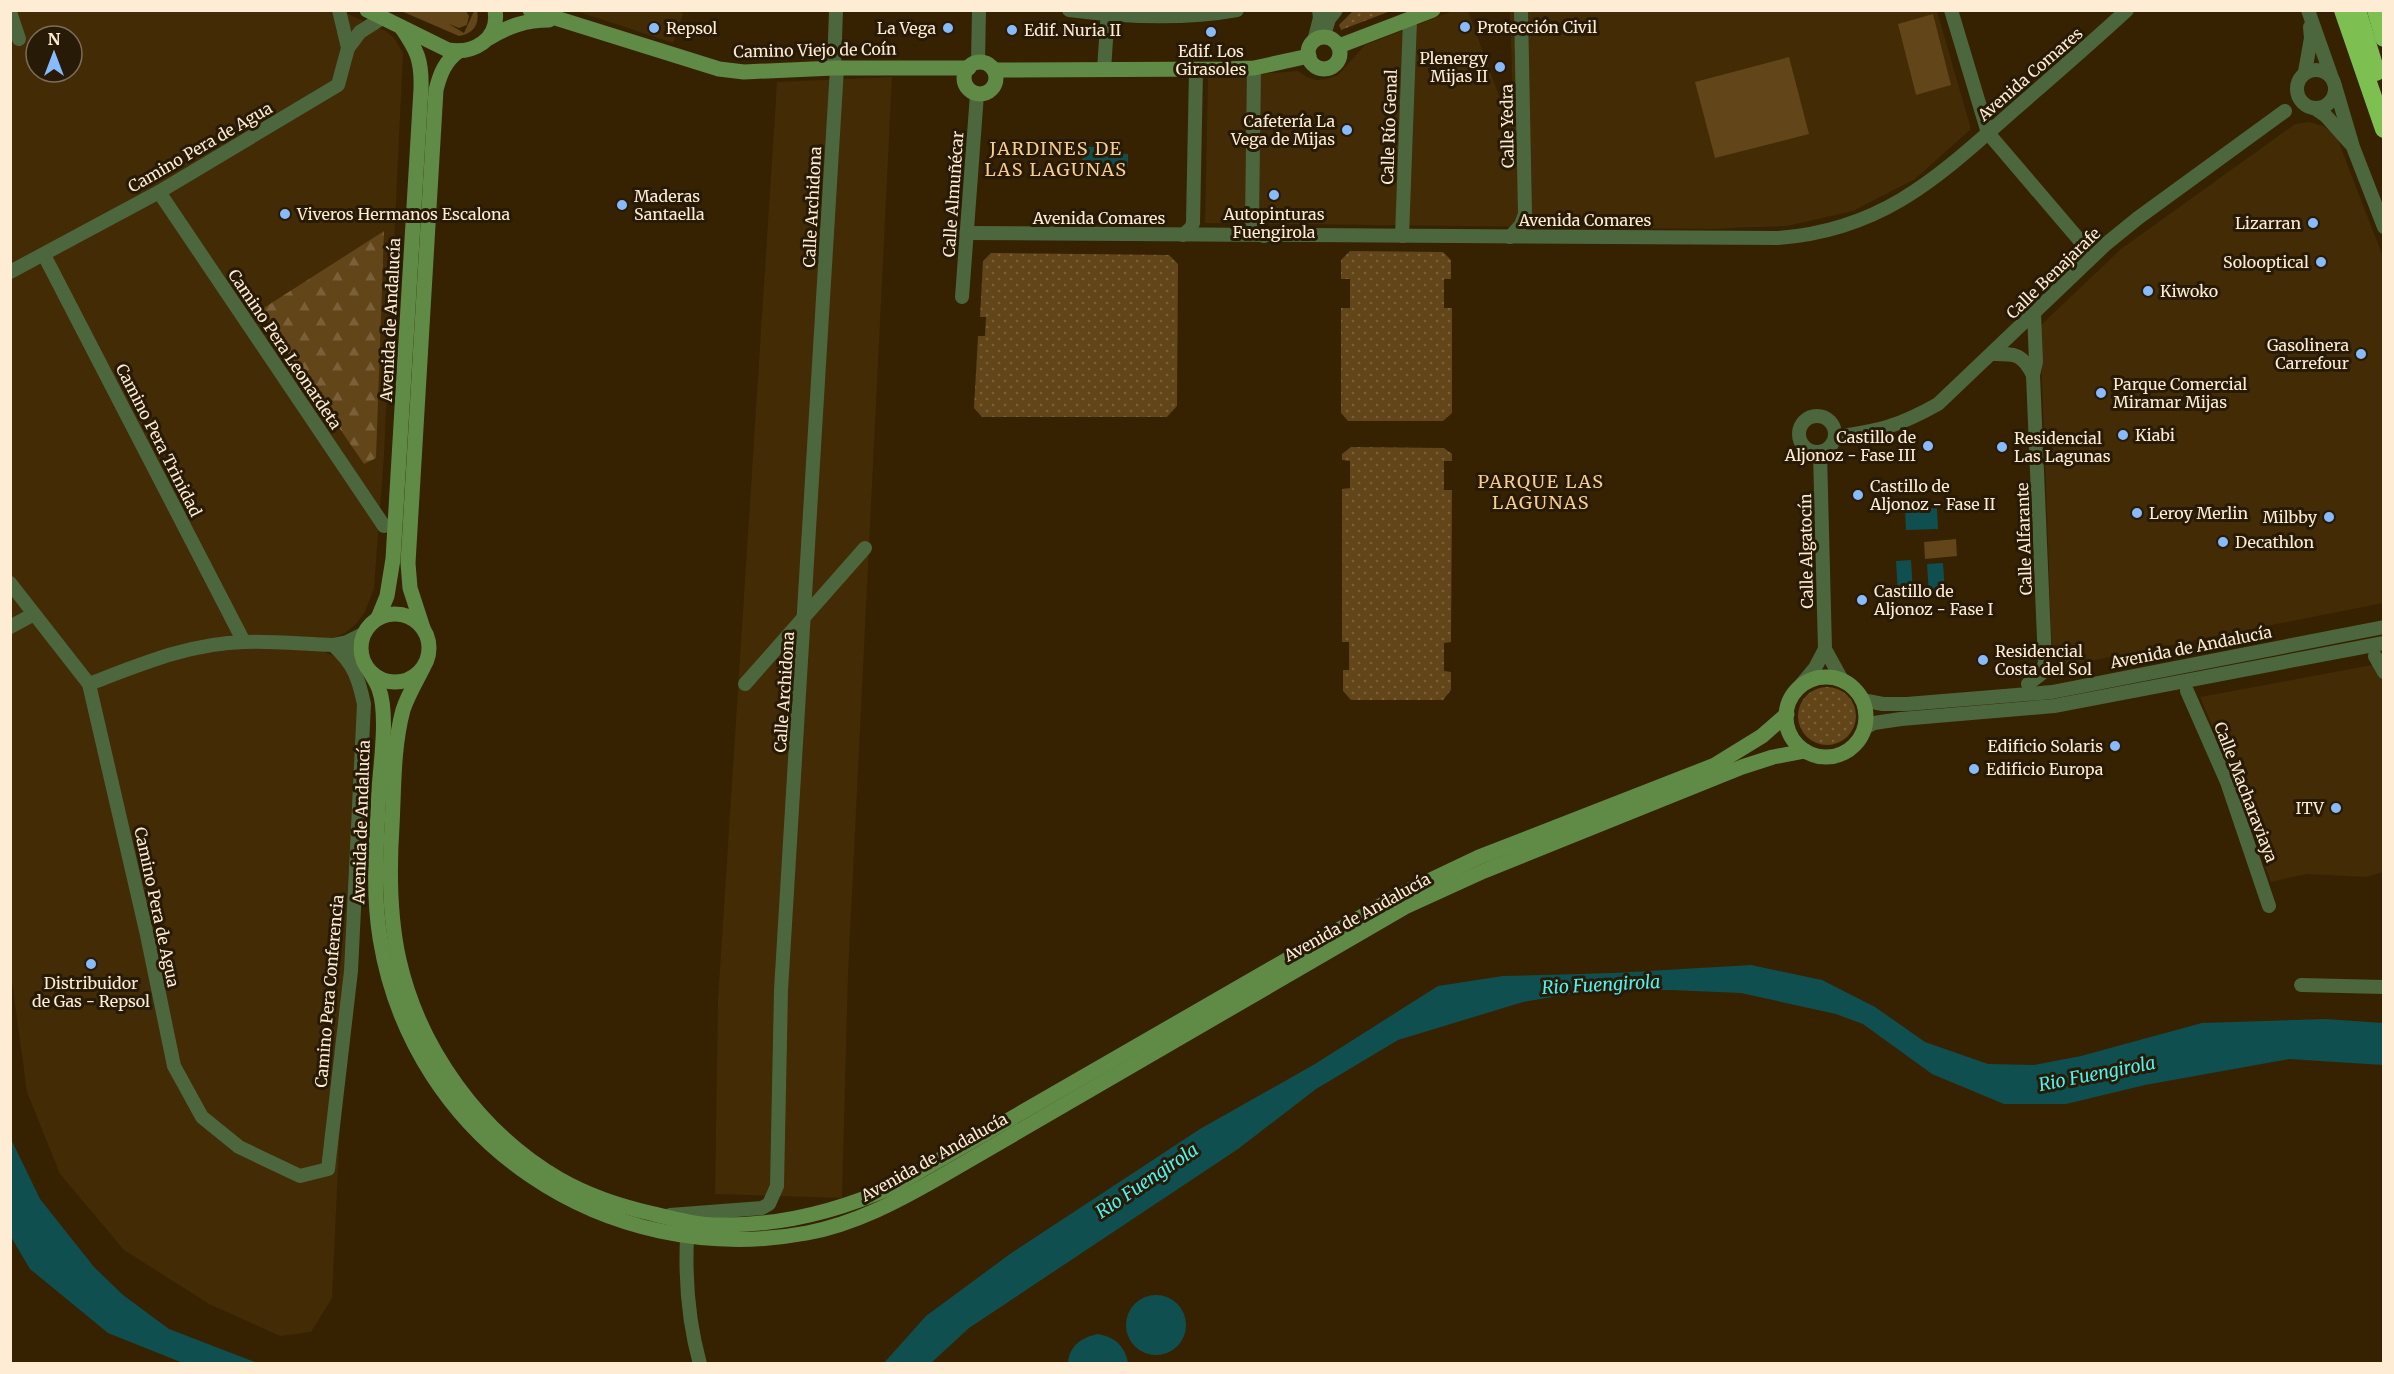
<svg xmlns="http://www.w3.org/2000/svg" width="2394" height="1374" font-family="Merriweather,serif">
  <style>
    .built { fill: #422b05; fill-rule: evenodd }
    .green { fill: #624518 }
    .forest { fill: url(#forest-firs) }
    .park { fill: url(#park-dots) }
    .water { fill: #104f4f }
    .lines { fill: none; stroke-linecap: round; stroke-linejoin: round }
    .street { stroke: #4c673d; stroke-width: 14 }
    .secondary { stroke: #608b46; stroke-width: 15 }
    .highway { stroke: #7dc051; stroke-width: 18 }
    .poi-dot { fill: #87bbfb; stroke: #271a07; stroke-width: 2 }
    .labels { text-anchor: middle; stroke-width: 6; stroke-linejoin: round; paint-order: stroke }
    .poi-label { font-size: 16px; fill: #feecd5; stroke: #271a07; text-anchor: start }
    .street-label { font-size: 16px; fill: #feecd5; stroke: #271a07 }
    .neighbourhood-label { font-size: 18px; letter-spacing: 1.5px; fill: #f9cc8f; stroke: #271a07 }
    .water-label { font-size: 18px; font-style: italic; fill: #51f1f0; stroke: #271a07 }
  </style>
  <defs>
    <pattern id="forest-firs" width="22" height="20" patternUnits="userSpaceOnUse" patternTransform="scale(1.5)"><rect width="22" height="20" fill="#624518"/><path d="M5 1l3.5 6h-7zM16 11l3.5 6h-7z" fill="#7a6039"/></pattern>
    <pattern id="park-dots" width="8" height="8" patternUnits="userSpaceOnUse" patternTransform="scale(1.5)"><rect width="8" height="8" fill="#624518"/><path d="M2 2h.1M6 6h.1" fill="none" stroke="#7a6039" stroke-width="1.8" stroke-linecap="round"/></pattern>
  </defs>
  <rect width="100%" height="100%" fill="#362201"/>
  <g class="built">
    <path d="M10,11H341L386,31L394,38L403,53L384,456L374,588L365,612L356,624L345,633L326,641V653L340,658L355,682L359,716L332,1298L311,1332L280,1336L209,1304L124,1250L60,1174L27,1092L10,967ZM36,36H72V72H36Z"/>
    <polygon points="680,11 683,14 673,43 576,11"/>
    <polygon points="1453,11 1468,11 1501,101 1513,100 1510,11 1937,11 1971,129 1915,179 1853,211 1787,226 1708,229 1205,223 1208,78 1298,71 1307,77 1316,80 1327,79 1338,75 1365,45"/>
    <polygon points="892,77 848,975 842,1198 715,1194 718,1000 777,82"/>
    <polygon points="2309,122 2323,126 2336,135 2383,257 2383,603 2065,666 2052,654 2040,326 2121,249 2295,124"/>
    <polygon points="2383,663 2383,872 2367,877 2306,874 2271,882 2230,768 2200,697"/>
  </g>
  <g class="green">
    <path d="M401,11H466L469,16L467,25L459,28L449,24L464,33L474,11H477C480,24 473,34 459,36Z"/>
    <polygon points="1933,14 1951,85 1916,95 1898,24"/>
    <polygon points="1789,57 1809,134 1715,158 1695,82"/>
    <polygon points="1956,539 1957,556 1925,559 1924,542"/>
  </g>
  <polygon class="forest" points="384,231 376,458 364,464 259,311"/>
  <g class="park">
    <polygon points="1353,11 1386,11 1388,12 1341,30 1339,25"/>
    <polygon points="1350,251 1443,252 1451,260 1451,279 1444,279 1444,308 1452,308 1452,413 1443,421 1348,421 1341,413 1341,308 1350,308 1350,279 1341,279 1341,260"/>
    <polygon points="991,253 1169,255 1178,264 1177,406 1167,417 982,417 974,408 978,336 985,336 986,317 980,317 983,261"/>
    <polygon points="1351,447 1444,448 1452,454 1452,461 1444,461 1444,490 1452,490 1451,642 1444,643 1444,671 1451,672 1451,690 1443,700 1351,700 1343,691 1343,670 1349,670 1349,642 1342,642 1342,489 1350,488 1350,461 1342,460 1342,454"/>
    <circle cx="1827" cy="716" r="29"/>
  </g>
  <g class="water">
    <polygon points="1083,147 1113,147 1113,153 1128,154 1128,167 1104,167 1104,163 1094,163 1094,168 1082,168"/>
    <polygon points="1937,508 1938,529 1906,530 1905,509"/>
    <polygon points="1911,560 1913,593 1898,594 1896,561"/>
    <polygon points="1943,563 1945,593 1929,594 1927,564"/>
    <polygon points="1751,965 1822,980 1875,1007 1925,1042 1988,1064 2034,1065 2081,1056 2202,1023 2325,1019 2383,1023 2383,1065 2289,1059 2145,1085 2066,1104 2004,1104 1932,1074 1863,1024 1836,1014 1741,993 1671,990 1595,990 1523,1002 1398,1040 1316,1089 1238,1149 969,1328 931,1363 884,1363 926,1316 1010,1254 1200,1129 1315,1064 1438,986 1503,976 1614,973"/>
    <polygon points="11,1139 40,1199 94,1267 123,1295 169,1329 257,1363 183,1363 108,1333 30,1269 11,1237"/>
    <circle cx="1156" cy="1325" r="30"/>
    <path d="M1098,1334C1115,1337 1125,1346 1128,1363H1068C1069,1346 1082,1337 1098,1334Z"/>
  </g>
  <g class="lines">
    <g class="street">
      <path d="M1069,10C1124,17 1182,20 1237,10"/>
      <polyline points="1951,10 1988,133 2093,256"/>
      <polyline points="2308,10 2332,78"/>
      <polyline points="10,12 19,39"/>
      <polyline points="1324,35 1329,19 1336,10"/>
      <polyline points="1314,41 1320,18 1319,10"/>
      <polyline points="348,48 360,32 382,18"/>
      <polyline points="978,62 979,10"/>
      <polyline points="834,68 836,10"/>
      <polyline points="1254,68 1252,221 1257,233 1264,236"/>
      <circle cx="2316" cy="89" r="19"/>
      <polyline points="1104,70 1108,10"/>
      <polyline points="2305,72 2311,38 2310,27"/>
      <polyline points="2335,86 2353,147 2384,227"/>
      <polyline points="2316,109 2326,116 2350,143"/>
      <polyline points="159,192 384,526"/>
      <path d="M966,233L1778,238C1884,230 1939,176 2014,110C2052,77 2090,44 2127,10"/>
      <polyline points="1183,235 1191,228 1193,223 1196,70"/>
      <polyline points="1402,236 1410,20"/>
      <polyline points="1510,237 1521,225 1525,214 1521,10"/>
      <polyline points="44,255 244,642"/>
      <polyline points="10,272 159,192 338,85 348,48 339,10"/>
      <polyline points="962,297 977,94"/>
      <path d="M1992,354C2015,354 2022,353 2033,375"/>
      <circle cx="1817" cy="434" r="18"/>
      <path d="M1836,437C1879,431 1899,426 1938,404L2106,244L2138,218L2285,111"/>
      <polyline points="1820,453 1825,649"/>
      <path d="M10,583L89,684L147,935L174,1066L202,1117L239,1147L300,1176L328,1169L351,971L364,704C358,676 354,665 333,645"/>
      <polyline points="10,627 34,614"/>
      <polyline points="346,650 355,656 367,668"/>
      <polyline points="2375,656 2384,672"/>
      <path d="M89,684C139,665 190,643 245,642C274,641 303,644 333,645L347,642L363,634"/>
      <polyline points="745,684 865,548"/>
      <polyline points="2028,684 2041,674 2045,663 2033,375 2036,362 2034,313"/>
      <polyline points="1800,686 1815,668 1825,649 1842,680"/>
      <polyline points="2187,691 2227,782 2269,906"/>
      <polyline points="1862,700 1883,704 1907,704 2052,692 2384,627"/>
      <polyline points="1865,728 1874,723 1901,719 2054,706 2384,643"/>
      <polyline points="2301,985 2384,987"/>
      <polyline points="670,1215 762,1208 769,1204 777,1186 781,990 837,68"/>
      <path d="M687,1237C685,1281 688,1321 700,1364"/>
    </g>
    <g class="secondary">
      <path d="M367,10L448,50C473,54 500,40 495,10"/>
      <polyline points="530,10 719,69 744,72 834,68 969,68"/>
      <circle cx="1324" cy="53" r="16"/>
      <path d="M489,38C509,26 526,20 549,20"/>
      <polyline points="1339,46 1433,10"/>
      <circle cx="980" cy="78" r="16"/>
      <polyline points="994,70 1225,69 1254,68 1309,56"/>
      <circle cx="395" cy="648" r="34"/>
      <path d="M378,618L387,596L393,559L421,89C422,60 417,50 401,27"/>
      <path d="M423,628L410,588L408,563L436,90C440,74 445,61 459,51"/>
      <path d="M423,668C416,682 408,695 403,710C393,747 394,788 392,826C389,871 389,915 399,960C419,1049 480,1133 559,1179C587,1195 619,1206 650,1213C674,1219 700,1226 724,1225C784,1225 839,1211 894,1186L1399,895L1479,857L1715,765L1762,736L1787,714"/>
      <path d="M370,672C373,677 377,683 379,689C388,714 381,762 379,789C377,838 372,889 380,938C413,1142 607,1270 807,1233C855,1224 898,1201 940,1177L1405,907L1484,871L1742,767L1773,757L1805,751"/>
      <circle cx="1826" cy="717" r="40"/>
    </g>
    <g class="highway">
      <polyline points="2343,10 2384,129"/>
      <polyline points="2357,10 2376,72"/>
      <polyline points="2376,10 2384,38"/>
    </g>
  </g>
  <g class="poi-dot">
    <circle cx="1465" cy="27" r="6"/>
    <circle cx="654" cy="28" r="6"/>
    <circle cx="948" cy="28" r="6"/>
    <circle cx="1012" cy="30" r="6"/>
    <circle cx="1211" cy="32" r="6"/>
    <circle cx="1500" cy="67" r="6"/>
    <circle cx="1347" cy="130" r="6"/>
    <circle cx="1274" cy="195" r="6"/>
    <circle cx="622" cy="205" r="6"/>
    <circle cx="285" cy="214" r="6"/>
    <circle cx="2313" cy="223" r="6"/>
    <circle cx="2321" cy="262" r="6"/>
    <circle cx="2148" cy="291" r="6"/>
    <circle cx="2361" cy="354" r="6"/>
    <circle cx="2101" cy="393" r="6"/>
    <circle cx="2123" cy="435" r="6"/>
    <circle cx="1928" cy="446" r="6"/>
    <circle cx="2002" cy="447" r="6"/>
    <circle cx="1858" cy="495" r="6"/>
    <circle cx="2137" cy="513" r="6"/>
    <circle cx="2329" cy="517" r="6"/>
    <circle cx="2223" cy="542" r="6"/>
    <circle cx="1862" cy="600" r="6"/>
    <circle cx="1983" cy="660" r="6"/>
    <circle cx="2115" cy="746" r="6"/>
    <circle cx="1974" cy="769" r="6"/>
    <circle cx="2336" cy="808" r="6"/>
    <circle cx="91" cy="964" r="6"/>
  </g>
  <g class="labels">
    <g class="poi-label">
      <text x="1477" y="33">Protección Civil</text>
      <text x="666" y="34">Repsol</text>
      <text x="936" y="34" text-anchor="end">La Vega</text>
      <text x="1024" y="36">Edif. Nuria II</text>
      <text x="1211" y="57" text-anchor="middle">Edif. Los<tspan x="1211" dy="18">Girasoles</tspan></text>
      <text x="1488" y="64" text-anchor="end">Plenergy<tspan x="1488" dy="18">Mijas II</tspan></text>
      <text x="1335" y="127" text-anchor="end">Cafetería La<tspan x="1335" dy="18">Vega de Mijas</tspan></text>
      <text x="634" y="202">Maderas<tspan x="634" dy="18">Santaella</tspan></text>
      <text x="297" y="220">Viveros Hermanos Escalona</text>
      <text x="1274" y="220" text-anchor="middle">Autopinturas<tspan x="1274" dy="18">Fuengirola</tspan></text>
      <text x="2301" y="229" text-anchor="end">Lizarran</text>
      <text x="2309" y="268" text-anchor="end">Solooptical</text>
      <text x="2160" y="297">Kiwoko</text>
      <text x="2349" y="351" text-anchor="end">Gasolinera<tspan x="2349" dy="18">Carrefour</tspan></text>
      <text x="2113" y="390">Parque Comercial<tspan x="2113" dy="18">Miramar Mijas</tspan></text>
      <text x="2135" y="441">Kiabi</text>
      <text x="1916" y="443" text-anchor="end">Castillo de<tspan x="1916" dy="18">Aljonoz - Fase III</tspan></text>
      <text x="2014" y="444">Residencial<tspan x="2014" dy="18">Las Lagunas</tspan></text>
      <text x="1870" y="492">Castillo de<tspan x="1870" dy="18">Aljonoz - Fase II</tspan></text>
      <text x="2149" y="519">Leroy Merlin</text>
      <text x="2317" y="523" text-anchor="end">Milbby</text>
      <text x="2235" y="548">Decathlon</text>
      <text x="1874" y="597">Castillo de<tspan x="1874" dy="18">Aljonoz - Fase I</tspan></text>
      <text x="1995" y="657">Residencial<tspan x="1995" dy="18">Costa del Sol</tspan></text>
      <text x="2103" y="752" text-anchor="end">Edificio Solaris</text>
      <text x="1986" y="775">Edificio Europa</text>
      <text x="2324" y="814" text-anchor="end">ITV</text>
      <text x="91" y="989" text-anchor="middle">Distribuidor<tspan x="91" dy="18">de Gas - Repsol</tspan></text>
    </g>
    <g class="street-label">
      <text transform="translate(815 50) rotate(-1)" y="6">Camino Viejo de Coín</text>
      <text transform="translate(2030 74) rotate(-41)" y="6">Avenida Comares</text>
      <text transform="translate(1507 126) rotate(-91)" y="6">Calle Yedra</text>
      <text transform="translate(1389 127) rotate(-88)" y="6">Calle Río Genal</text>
      <text transform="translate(200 147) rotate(-30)" y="6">Camino Pera de Agua</text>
      <text transform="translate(953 194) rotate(-86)" y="6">Calle Almuñécar</text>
      <text transform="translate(812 207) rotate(-87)" y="6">Calle Archidona</text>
      <text x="1099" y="224">Avenida Comares</text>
      <text x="1585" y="226">Avenida Comares</text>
      <text transform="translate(2053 273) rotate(-44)" y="6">Calle Benajarafe</text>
      <text transform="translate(390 320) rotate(-87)" y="6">Avenida de Andalucía</text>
      <text transform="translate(285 349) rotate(56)" y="6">Camino Pera Leonardeta</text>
      <text transform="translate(159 440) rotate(63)" y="6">Camino Pera Trinidad</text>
      <text transform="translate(2024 539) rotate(-92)" y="6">Calle Alfarante</text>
      <text transform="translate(1806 551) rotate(-91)" y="6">Calle Algatocín</text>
      <text transform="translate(2191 647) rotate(-11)" y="6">Avenida de Andalucía</text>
      <text transform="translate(784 692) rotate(-86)" y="6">Calle Archidona</text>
      <text transform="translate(2246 792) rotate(69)" y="6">Calle Macharaviaya</text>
      <text transform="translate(361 822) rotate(-88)" y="6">Avenida de Andalucía</text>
      <text transform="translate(157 907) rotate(78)" y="6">Camino Pera de Agua</text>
      <text transform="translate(1357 917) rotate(-29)" y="6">Avenida de Andalucía</text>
      <text transform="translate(329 991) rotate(-85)" y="6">Camino Pera Conferencia</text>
      <text transform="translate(934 1157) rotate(-29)" y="6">Avenida de Andalucía</text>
    </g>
    <g class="neighbourhood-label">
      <text x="1056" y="155">JARDINES DE<tspan x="1056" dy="21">LAS LAGUNAS</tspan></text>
      <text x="1541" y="488">PARQUE LAS<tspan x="1541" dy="21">LAGUNAS</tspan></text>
    </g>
    <g class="water-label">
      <text transform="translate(1601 985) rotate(-3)" y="6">Rio Fuengirola</text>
      <text transform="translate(2097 1074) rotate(-11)" y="6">Rio Fuengirola</text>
      <text transform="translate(1147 1181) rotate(-34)" y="6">Rio Fuengirola</text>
    </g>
  </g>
  <rect width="2394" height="1374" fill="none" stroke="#feecd5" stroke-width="24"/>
  <g transform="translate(54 54)"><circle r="28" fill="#271a07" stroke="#7d6e59" stroke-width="1.5"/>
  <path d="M0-4.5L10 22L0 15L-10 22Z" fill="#87bbfb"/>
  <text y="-9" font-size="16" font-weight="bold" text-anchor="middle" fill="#feecd5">N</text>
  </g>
</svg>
